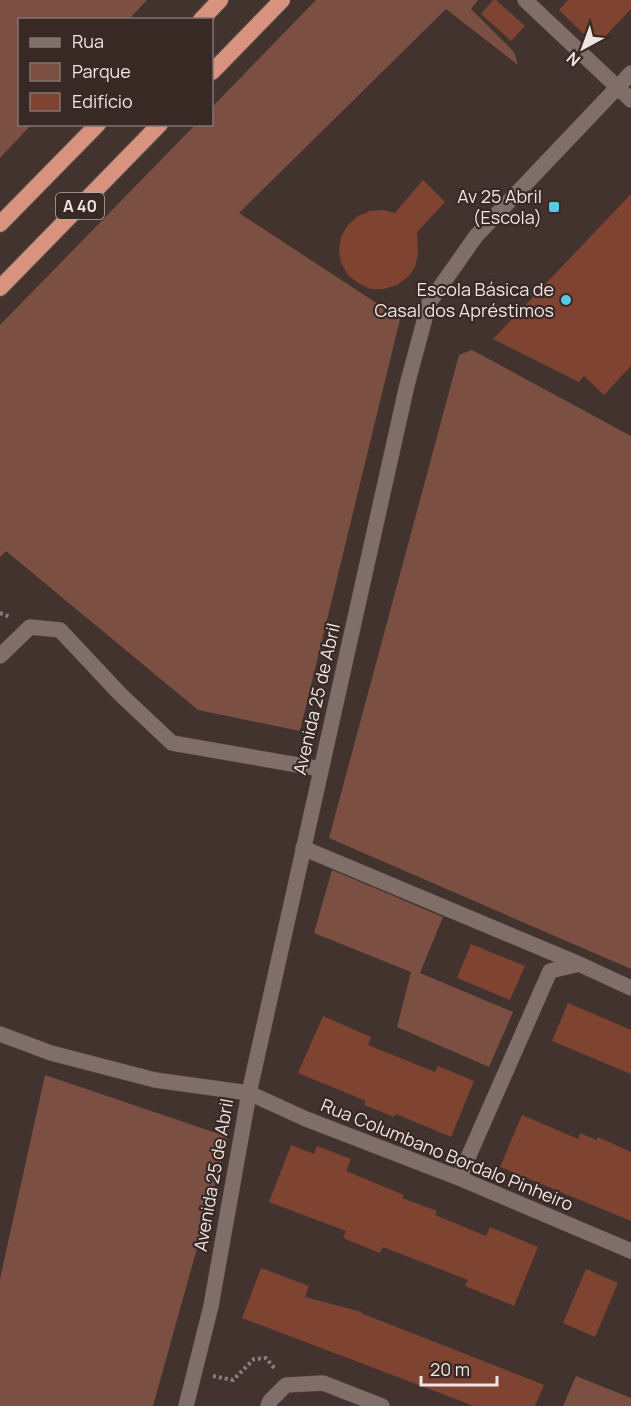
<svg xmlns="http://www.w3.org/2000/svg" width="631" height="1406" font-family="Manrope,sans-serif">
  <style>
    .green { fill: #7b4f42 }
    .building { fill: #7f4332 }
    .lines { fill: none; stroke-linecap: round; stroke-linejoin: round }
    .pedestrian-casing { stroke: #5c4f4c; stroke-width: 16 }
    .minor-casing { stroke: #5c4f4c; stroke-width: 16 }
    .tertiary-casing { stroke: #5c4f4c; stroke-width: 16 }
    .trunk-casing { stroke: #5c4f4c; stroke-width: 18 }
    .path { stroke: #8b7d7a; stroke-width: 4; stroke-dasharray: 3 3; stroke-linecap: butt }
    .pedestrian { stroke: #806f69; stroke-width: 15 }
    .minor { stroke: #806f69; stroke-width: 15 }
    .tertiary { stroke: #806f69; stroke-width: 15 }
    .trunk { stroke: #d7937e; stroke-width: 16 }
    .poi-dot { fill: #59c8e4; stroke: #382925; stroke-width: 2 }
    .labels { text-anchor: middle; stroke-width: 4.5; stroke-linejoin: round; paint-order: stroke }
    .shield { fill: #382925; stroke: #b7aca9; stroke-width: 1.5 }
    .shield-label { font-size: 16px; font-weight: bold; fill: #eee4e1 }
    .poi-label { font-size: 18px; fill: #eee4e1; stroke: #382925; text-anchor: end }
    .street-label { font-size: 18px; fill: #eee4e1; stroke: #382925 }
  </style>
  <rect width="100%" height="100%" fill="#43332f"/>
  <g class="green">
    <polygon points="0,0 147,0 129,19 20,20 20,124 31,125 0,158"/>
    <polygon points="316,0 478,0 471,9 514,52 518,65 446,9 239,213 378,304 401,315 300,731 198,710 6,551 0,557 0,325 195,125 212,124 212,107"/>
    <polygon points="472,350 631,436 631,969 329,838 459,355"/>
    <polygon points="332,870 443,917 420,973 513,1012 489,1067 397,1027 411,972 314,933"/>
    <polygon points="45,1075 228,1137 153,1406 0,1406 0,1279"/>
    <polygon points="576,1376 631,1398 631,1406 563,1406"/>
  </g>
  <g class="building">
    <polygon points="493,0 496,0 525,26 511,41 481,14"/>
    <polygon points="568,0 631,0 631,9 596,46 559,10"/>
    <polygon points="423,180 445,202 417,232 418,254 415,267 408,277 397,285 384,289 371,289 358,283 348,275 341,263 339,250 341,237 348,225 358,216 370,211 383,210 395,213"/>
    <polygon points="631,194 631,366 604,395 584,376 579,382 493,339"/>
    <polygon points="471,944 525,966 510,1000 457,978"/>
    <polygon points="568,1003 631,1030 631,1074 552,1041"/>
    <polygon points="323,1016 371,1037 368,1045 435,1072 438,1066 474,1081 451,1137 396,1114 394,1117 364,1105 366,1101 298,1073"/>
    <polygon points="522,1115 578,1139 580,1133 596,1140 598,1137 631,1152 631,1221 500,1167"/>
    <polygon points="291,1145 314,1154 317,1146 351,1159 346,1171 404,1195 402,1198 437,1211 435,1215 486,1236 490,1227 538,1247 514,1306 465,1286 468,1280 383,1247 380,1253 343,1238 346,1231 269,1202"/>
    <polygon points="261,1268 309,1286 305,1297 362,1312 361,1313 544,1385 535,1406 474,1406 242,1318"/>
    <polygon points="586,1269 618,1283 595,1337 563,1323"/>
  </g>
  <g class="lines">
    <defs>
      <polyline id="pedestrian" points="303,848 579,964"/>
      <g id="minor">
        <polyline points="525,0 631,100"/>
        <polyline points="0,656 30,627 60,630 120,694 172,743 321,769"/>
        <polyline points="0,1034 51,1053 155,1080 249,1093 306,1119 459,1178 631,1251"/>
        <polyline points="459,1178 550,971 579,964 631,988"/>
        <polyline points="268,1406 270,1401 286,1385 323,1383 382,1406"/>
      </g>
      <polyline id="tertiary" points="186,1406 211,1306 249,1093 407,385 429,303 476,236 631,73"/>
      <g id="trunk">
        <polyline points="201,20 220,0"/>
        <polyline points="212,72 282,0"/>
        <polyline points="0,224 98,124"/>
        <polyline points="0,288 160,124"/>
      </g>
    </defs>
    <use href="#pedestrian" class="pedestrian-casing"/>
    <use href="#minor" class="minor-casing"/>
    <use href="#tertiary" class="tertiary-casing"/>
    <use href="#trunk" class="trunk-casing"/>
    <g class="path">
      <polyline points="0,613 11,617"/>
      <polyline points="213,1376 233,1380 254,1359 266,1358 275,1369"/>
    </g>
    <use href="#pedestrian" class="pedestrian"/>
    <use href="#minor" class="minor"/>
    <use href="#tertiary" class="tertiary"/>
    <use href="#trunk" class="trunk"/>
  </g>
  <g class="poi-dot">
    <rect x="548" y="201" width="12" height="12" rx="3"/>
    <circle cx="566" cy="300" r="6"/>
  </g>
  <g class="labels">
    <rect class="shield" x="56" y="193" width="48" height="26" rx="4.5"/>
    <g class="shield-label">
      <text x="80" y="212">A 40</text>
    </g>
    <g class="poi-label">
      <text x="542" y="203">Av 25 Abril<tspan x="542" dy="21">(Escola)</tspan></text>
      <text x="554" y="296">Escola Básica de<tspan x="554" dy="21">Casal dos Apréstimos</tspan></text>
    </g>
    <g class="street-label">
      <text transform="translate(317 699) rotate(-77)" y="6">Avenida 25 de Abril</text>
      <text transform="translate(447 1155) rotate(22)" y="6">Rua Columbano Bordalo Pinheiro</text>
      <text transform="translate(214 1175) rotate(-80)" y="6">Avenida 25 de Abril</text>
    </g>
  </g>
  <rect x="18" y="18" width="195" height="108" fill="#382925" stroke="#817470" stroke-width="1.5"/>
  <rect x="30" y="38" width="30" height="9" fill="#806f69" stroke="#817470" stroke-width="1.5"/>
  <text x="72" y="48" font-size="18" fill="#eee4e1">Rua</text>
  <rect x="30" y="63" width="30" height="18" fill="#7b4f42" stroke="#817470" stroke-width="1.5"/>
  <text x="72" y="78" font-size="18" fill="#eee4e1">Parque</text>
  <rect x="30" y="93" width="30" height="18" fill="#7f4332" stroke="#817470" stroke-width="1.5"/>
  <text x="72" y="108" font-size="18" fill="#eee4e1">Edifício</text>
  <g transform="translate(583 48) rotate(221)" stroke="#382925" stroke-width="4.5" paint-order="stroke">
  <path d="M0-4.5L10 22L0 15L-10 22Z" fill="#eee4e1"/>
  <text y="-9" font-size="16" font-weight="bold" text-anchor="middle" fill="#eee4e1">N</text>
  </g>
  <path d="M421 1376v9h76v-9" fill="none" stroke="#eee4e1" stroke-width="3"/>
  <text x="430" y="1376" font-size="18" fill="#eee4e1" stroke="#382925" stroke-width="4.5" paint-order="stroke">20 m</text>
</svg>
